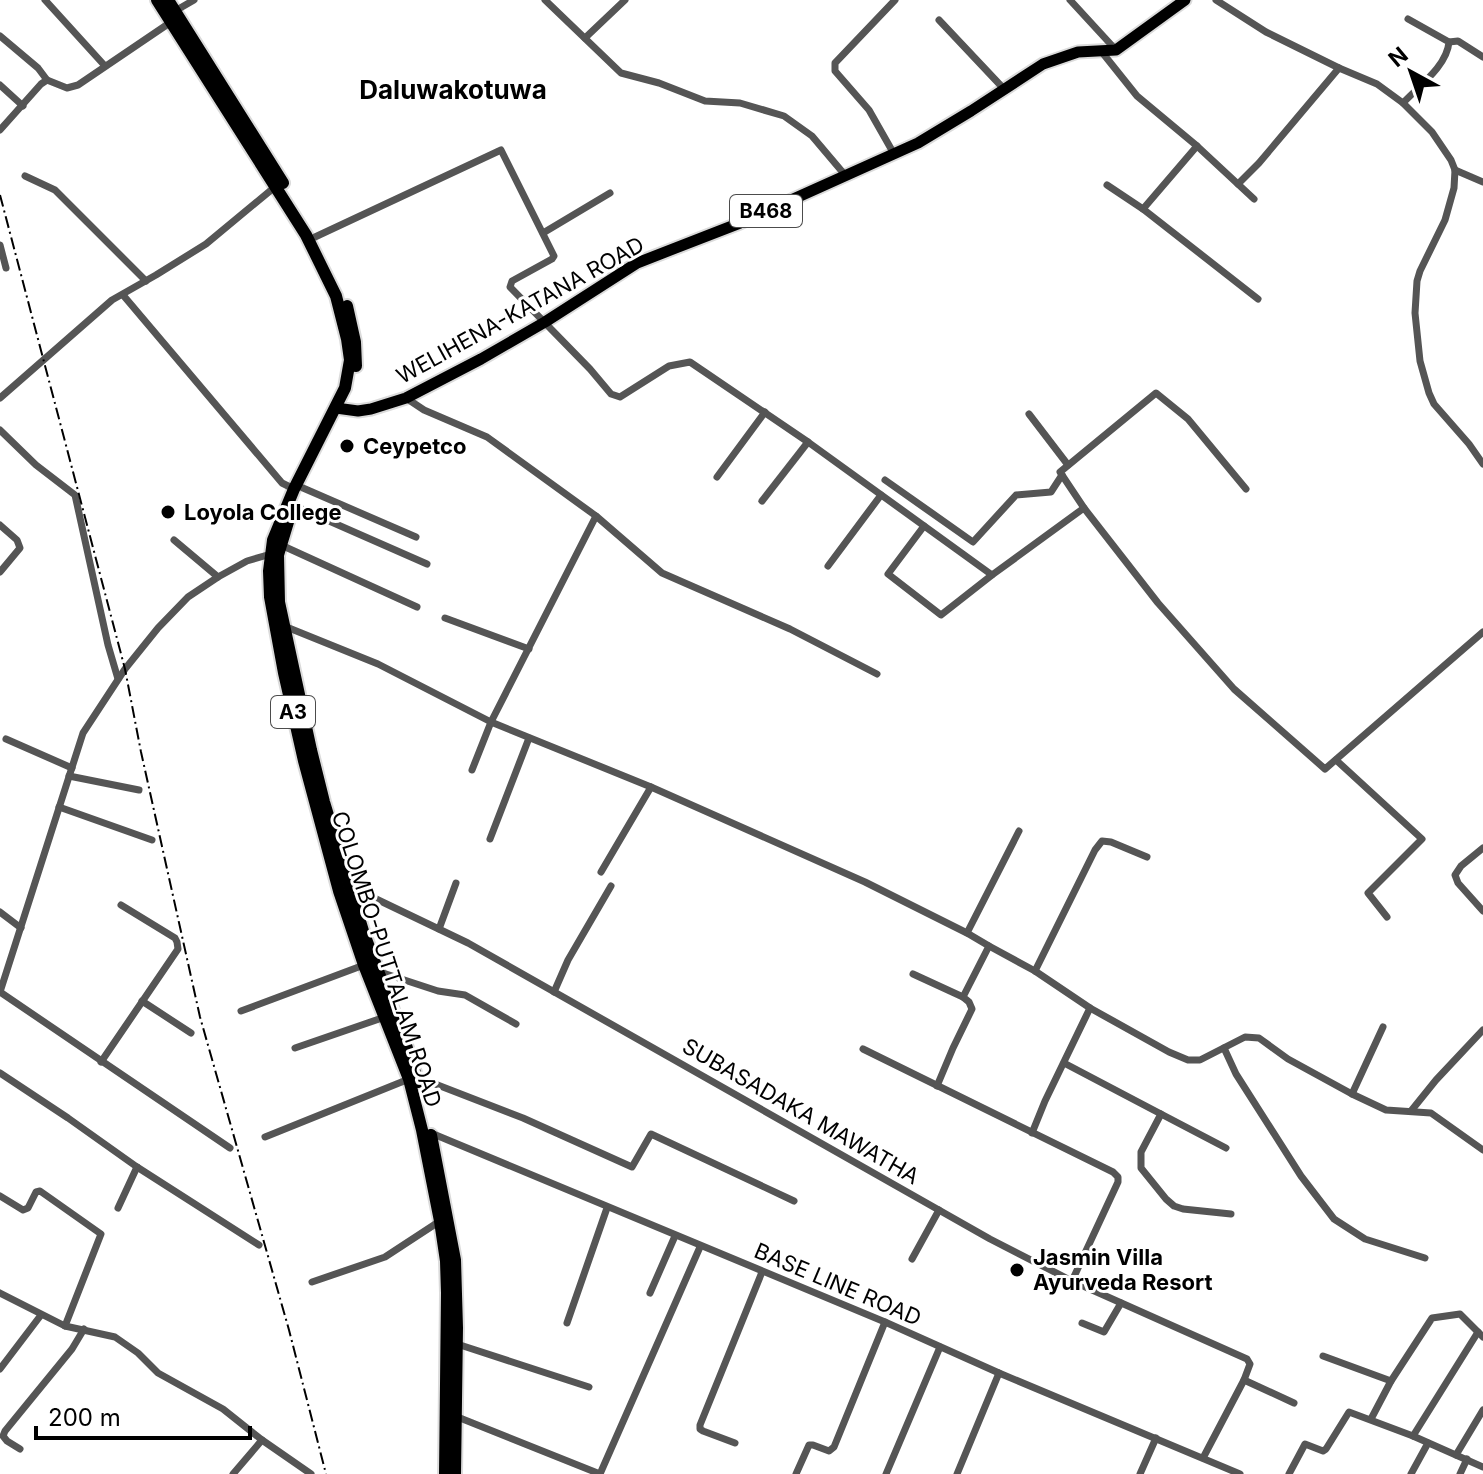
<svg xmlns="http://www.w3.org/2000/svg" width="1483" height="1474" font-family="Inter,sans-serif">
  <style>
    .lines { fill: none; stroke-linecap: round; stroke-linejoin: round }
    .primary-casing { stroke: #dbdbdb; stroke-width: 15 }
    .trunk-casing { stroke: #dbdbdb; stroke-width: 16 }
    .minor { stroke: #555; stroke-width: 7 }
    .primary { stroke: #000; stroke-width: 11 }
    .trunk { stroke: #000; stroke-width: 12 }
    .rail { stroke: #000; stroke-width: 2; stroke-dasharray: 12 4 2 4; stroke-linecap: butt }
    .poi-dot { fill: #000; stroke: #fff; stroke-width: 3 }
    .labels { text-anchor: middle; stroke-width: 6; stroke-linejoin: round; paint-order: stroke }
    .shield { fill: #fff; stroke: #4c4c4c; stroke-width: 2 }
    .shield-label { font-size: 20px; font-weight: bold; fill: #000 }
    .street-label { font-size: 22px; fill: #000; stroke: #fff }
    .poi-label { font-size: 22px; font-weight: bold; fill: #000; stroke: #fff; text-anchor: start }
    .quarter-label { font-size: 26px; font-weight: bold; fill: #000; stroke: #fff }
  </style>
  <rect width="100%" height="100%" fill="#fff"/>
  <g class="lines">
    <defs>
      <polyline id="primary" points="336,408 358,411 371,409 406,398 481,359 545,322 637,263 740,223 918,143 971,111 1043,64 1078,52 1116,50 1185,0"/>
      <g id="trunk">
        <polyline points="157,0 306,235 336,296 347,339 350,360 345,388 294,489 273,540 269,571 270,597 284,673 304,761 339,891 364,965 409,1079 422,1130 440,1221 446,1261 447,1293 445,1474"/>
        <polyline points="168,0 283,183"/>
        <polyline points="347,306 355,342 356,366"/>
        <polyline points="288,522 278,555 279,602 311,750 324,802 363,931 405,1042 418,1082"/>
        <polyline points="431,1135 455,1260 457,1328 455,1474"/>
      </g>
    </defs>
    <use href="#primary" class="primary-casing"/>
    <use href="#trunk" class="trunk-casing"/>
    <g class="minor">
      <polyline points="45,0 105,66"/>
      <polyline points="545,0 621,73 659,83 705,101 740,103 784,116 812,136 845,175"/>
      <polyline points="1070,0 1116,50"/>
      <polyline points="1216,0 1266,32 1339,68 1377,84 1403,103 1432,132 1451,160 1455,170 1454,188 1445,220 1420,271 1417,281 1415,313 1420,361 1429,393 1434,404 1469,444 1483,464"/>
      <polyline points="175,11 194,0"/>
      <polyline points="939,20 1004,89"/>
      <polyline points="0,36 38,68 47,80"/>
      <polyline points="585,38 625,0"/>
      <polyline points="1449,42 1458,41 1483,57"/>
      <polyline points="1101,51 1137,96 1197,146 1254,199"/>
      <polyline points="0,85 23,106"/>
      <path d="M1403,103C1419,86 1447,66 1449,42L1408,19"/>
      <polyline points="0,130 41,84 47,80 67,88 78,85 171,22"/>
      <polyline points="894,154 869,110 835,71 835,63 895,0"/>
      <polyline points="1455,170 1483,182"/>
      <polyline points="25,176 55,190 146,281"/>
      <polyline points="1238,184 1259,163 1339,68"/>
      <polyline points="1107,185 1143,209 1258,299"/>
      <polyline points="1143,209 1197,146"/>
      <polyline points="543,233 610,193"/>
      <polyline points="315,237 501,150 554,256 552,259 512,281 510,287 590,369 611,394 620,397 669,366 690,362 808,442 992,575 1084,508 1158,603 1234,689 1325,769 1483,632"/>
      <polyline points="0,245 6,268"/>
      <polyline points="123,295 282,483 294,489"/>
      <polyline points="0,398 112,300 156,275 206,244 276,186"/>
      <polyline points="406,398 424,410 487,437 596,516 662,573 790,629 877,674"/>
      <polyline points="1029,414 1068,465"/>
      <polyline points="0,430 36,465 75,495 108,645 118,679"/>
      <polyline points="717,477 765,412"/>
      <polyline points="885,480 973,542 1016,495 1051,492 1062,475"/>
      <polyline points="303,488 416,537"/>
      <polyline points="762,501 808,442"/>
      <polyline points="295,506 427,564"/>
      <polyline points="1084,508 1060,472 1156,393 1188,419 1246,489"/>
      <polyline points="0,525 17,540 20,548 0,572"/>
      <polyline points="924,526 888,574 941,615 992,575"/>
      <polyline points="174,540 218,577"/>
      <polyline points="281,545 417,607"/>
      <polyline points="828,566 881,495"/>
      <polyline points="445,618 529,649"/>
      <polyline points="284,626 378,664 491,722 651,787 865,882 967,933 989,946 1035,971 1090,1008 1169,1052 1188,1060 1200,1060 1245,1037 1259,1038 1288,1059 1352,1094 1386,1110 1431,1113 1483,1150"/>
      <polyline points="6,739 72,768"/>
      <polyline points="1336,760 1422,839 1368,893 1387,917"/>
      <polyline points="472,770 491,722 596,516"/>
      <polyline points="69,776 139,790"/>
      <polyline points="59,807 152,840"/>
      <polyline points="490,839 529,738"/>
      <polyline points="1483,848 1461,866 1455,875 1458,883 1483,911"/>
      <polyline points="601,872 651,787"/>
      <polyline points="349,891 372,897 468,943 990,1239 1072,1281 1247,1359 1250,1364 1244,1380 1203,1458"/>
      <polyline points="0,912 21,928"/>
      <polyline points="439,929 456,883"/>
      <polyline points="967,933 1019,831"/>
      <polyline points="1035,971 1095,850 1102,841 1111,842 1147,857"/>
      <polyline points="380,972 438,991 465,995 516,1024"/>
      <polyline points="913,974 963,997"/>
      <polyline points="554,992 568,960 611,886"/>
      <polyline points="142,1001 191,1033"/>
      <polyline points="241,1011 364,965"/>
      <polyline points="295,1048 385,1017"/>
      <polyline points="1224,1048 1236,1074 1301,1176 1334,1219 1365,1239 1425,1258"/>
      <polyline points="863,1049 1113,1172 1118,1177 1118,1182 1072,1281"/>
      <polyline points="101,1062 178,949 177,942 175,938 121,905"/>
      <polyline points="1064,1063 1161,1114 1141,1152 1141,1168 1166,1199 1174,1206 1183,1209 1231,1214"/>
      <polyline points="0,1073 68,1118 137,1167 259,1245"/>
      <polyline points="417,1077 523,1118 632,1167 651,1134 794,1201"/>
      <polyline points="937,1086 953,1048 972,1009 969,1002 963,997 989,946"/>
      <polyline points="1352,1094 1383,1027"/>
      <polyline points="1411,1111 1436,1080 1483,1030"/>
      <polyline points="1161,1114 1226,1148"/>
      <polyline points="431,1133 885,1322 999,1373 1240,1474"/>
      <polyline points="1032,1133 1045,1101 1090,1008"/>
      <polyline points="265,1137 409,1079"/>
      <polyline points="230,1148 0,992 83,733 125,669 158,628 188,597 218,577 247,561 271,554"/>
      <polyline points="0,1196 23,1210 28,1208 36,1192 40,1191 101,1234 65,1326"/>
      <polyline points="118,1208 137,1167"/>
      <polyline points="912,1259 939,1210"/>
      <polyline points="312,1282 385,1257 440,1221"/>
      <polyline points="0,1293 65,1326 115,1337 138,1353 158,1373 223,1409 262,1440 311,1474"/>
      <polyline points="650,1293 675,1236"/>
      <polyline points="567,1323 607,1208"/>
      <polyline points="1082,1323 1104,1332 1121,1303"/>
      <polyline points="457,1344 589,1387"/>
      <polyline points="1323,1356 1391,1381"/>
      <polyline points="0,1369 41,1315"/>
      <polyline points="1244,1380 1294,1403"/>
      <polyline points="455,1416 600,1474 700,1247"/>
      <polyline points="1371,1419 1391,1381 1432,1318 1460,1314 1483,1337"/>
      <polyline points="1413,1436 1478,1332"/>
      <polyline points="735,1443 703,1431 700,1429 700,1425 762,1272"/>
      <polyline points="20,1449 7,1441 3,1436 5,1431 72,1349 84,1329"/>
      <polyline points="1456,1455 1483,1410"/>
      <polyline points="233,1474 262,1440"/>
      <polyline points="796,1474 809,1445 813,1445 829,1451 834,1447 885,1322"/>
      <polyline points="886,1474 940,1347"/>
      <polyline points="957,1474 999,1373"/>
      <polyline points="1140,1474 1156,1438"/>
      <polyline points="1289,1474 1305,1444 1323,1451 1326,1449 1349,1412 1413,1436 1483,1467"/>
      <polyline points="1411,1474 1428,1443"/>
      <polyline points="1460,1474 1467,1459"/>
    </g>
    <use href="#primary" class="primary"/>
    <use href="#trunk" class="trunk"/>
    <polyline class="rail" points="0,195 125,669 141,752 200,1017 289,1330 326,1474"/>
  </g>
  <g class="poi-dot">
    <circle cx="347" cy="446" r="8"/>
    <circle cx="168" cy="512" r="8"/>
    <circle cx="1017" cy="1270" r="8"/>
  </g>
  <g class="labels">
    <g class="shield">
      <rect x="730" y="195" width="72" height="32" rx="6"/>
      <rect x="271" y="696" width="44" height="32" rx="6"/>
    </g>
    <g class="shield-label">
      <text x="766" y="218">B468</text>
      <text x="293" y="719">A3</text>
    </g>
    <g class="street-label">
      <text transform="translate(520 310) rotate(-29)" y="8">WELIHENA-KATANA ROAD</text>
      <text transform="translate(387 959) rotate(72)" y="8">COLOMBO-PUTTALAM ROAD</text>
      <text transform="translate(801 1111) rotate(30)" y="8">SUBASADAKA MAWATHA</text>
      <text transform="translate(838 1284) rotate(23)" y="8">BASE LINE ROAD</text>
    </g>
    <g class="poi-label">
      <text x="363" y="454">Ceypetco</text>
      <text x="184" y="520">Loyola College</text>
      <text x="1033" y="1265">Jasmin Villa<tspan x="1033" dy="25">Ayurveda Resort</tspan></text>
    </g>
    <g class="quarter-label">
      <text x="453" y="99">Daluwakotuwa</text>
    </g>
  </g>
  <g transform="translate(1411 72) rotate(320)" stroke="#ffffff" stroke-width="6" paint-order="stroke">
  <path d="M0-6L14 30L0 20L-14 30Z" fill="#000000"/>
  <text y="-12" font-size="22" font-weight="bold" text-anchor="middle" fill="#000000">N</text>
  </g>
  <path d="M36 1426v12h214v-12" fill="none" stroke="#000000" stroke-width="4"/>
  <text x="48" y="1426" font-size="24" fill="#000000" stroke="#ffffff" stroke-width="6" paint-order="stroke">200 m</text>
</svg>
